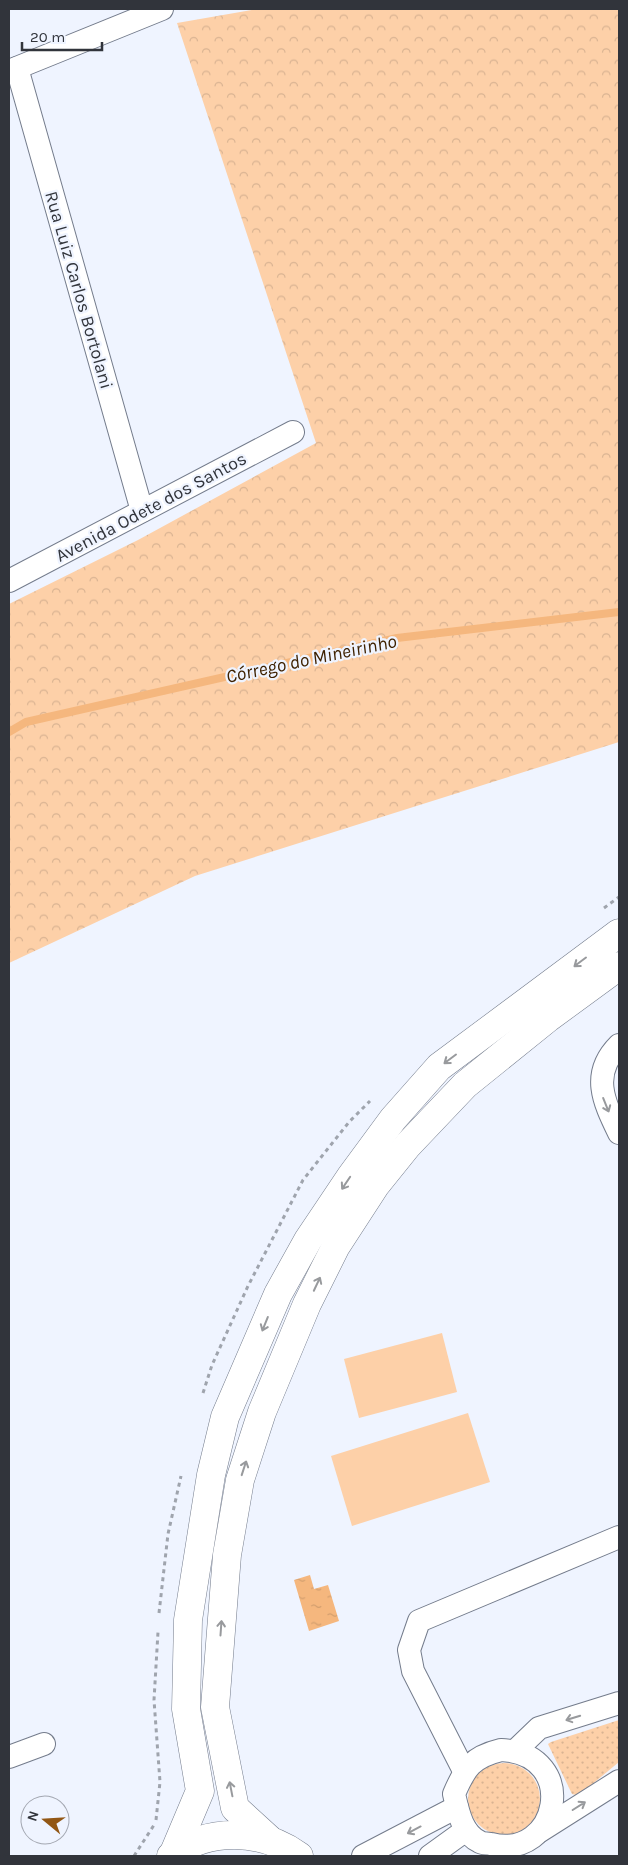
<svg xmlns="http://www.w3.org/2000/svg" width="628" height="1865" font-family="Karla,sans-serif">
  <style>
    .grass { fill: #fdd0a8 }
    .forest { fill: url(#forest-crowns) }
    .garden { fill: url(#garden-dots) }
    .water { fill: url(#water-ripples) }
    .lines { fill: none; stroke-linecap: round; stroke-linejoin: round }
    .stream { stroke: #f5b77e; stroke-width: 8 }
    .minor-casing { stroke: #747c8c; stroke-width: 24 }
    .tertiary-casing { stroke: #747c8c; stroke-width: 29 }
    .path { stroke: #9fa4ad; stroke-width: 3; stroke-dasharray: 4 4; stroke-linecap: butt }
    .minor { stroke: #fff; stroke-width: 22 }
    .tertiary { stroke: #fff; stroke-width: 28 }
    .oneway { stroke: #989a9d }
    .labels { text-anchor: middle; stroke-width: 4.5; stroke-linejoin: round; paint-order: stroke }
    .street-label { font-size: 18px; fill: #31343b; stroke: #eff4ff }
    .water-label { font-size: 19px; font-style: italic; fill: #3e2100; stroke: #eff4ff }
  </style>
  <defs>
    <pattern id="forest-crowns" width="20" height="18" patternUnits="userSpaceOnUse" patternTransform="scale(1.25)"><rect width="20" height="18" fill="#fdd0a8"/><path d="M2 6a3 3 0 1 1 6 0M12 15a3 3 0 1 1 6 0" fill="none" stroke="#d9b392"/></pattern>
    <pattern id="garden-dots" width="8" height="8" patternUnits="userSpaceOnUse" patternTransform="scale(1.25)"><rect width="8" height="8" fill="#fdd0a8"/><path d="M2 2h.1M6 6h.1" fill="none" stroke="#d9b392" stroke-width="1.8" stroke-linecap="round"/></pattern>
    <pattern id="water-ripples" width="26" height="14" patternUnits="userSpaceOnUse" patternTransform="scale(1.25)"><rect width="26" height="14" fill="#f5b77e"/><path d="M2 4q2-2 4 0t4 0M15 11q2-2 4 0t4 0" fill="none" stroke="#d29e6e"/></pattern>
  </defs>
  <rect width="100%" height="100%" fill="#eff4ff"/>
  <g class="grass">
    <polygon points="442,1333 457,1392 359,1418 344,1359"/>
    <polygon points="468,1413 490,1482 352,1526 331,1456"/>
  </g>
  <polygon class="forest" points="257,9 619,9 619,742 195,876 9,963 9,604 138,540 316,443 177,23"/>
  <g class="garden">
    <polygon points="619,1720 619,1762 584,1791 576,1795 572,1794 548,1744 551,1742"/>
    <circle cx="504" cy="1799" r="36"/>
  </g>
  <polygon class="water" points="310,1575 314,1589 328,1585 339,1621 309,1631 294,1580"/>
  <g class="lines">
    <polyline class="stream" points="9,732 26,722 397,638 619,612"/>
    <defs>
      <g id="minor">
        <polyline points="17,68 142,511"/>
        <polyline points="9,71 162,9"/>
        <polyline points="9,581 293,432"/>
        <path d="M619,1045C590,1074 604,1102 619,1133"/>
        <path d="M501,1750C581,1754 559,1861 491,1844C488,1843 483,1844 480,1842C462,1834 458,1811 454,1794C465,1768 472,1757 501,1750Z"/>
        <polyline points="515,1751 539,1728 619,1703"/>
        <polyline points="9,1757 44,1744"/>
        <polyline points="464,1771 413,1671 409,1650 419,1621 619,1537"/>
        <polyline points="540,1831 619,1781"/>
        <polyline points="363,1856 457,1807"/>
        <polyline points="430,1856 466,1830"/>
      </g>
      <g id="tertiary">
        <polyline points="270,1840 235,1808 215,1707 227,1555 240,1480 262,1412 307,1304 336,1246 375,1186 408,1145 465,1085 548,1018 619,966"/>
        <polyline points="173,1855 200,1791 186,1709 188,1620 211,1475 225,1417 278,1294 308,1240 351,1176 393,1119 439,1067 619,933"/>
        <path d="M171,1856C208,1827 262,1829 299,1856"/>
      </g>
    </defs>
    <use href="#minor" class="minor-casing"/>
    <use href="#tertiary" class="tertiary-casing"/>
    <g class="path">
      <polyline points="604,908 619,897"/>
      <polyline points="203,1393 212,1365 248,1286 303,1180 349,1122 370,1101"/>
      <polyline points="159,1613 168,1534 181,1476"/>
      <polyline points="156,1820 160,1782 154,1700 158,1632"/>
      <polyline points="134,1856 154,1825"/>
    </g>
    <use href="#minor" class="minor"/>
    <use href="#tertiary" class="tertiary"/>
  </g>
  <defs><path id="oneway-shaft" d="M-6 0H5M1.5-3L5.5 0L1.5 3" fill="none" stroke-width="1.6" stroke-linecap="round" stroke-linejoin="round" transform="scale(1.25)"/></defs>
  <g class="oneway">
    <use href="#oneway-shaft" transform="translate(580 962) rotate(143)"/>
    <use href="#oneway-shaft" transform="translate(450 1059) rotate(143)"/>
    <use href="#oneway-shaft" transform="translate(606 1105) rotate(68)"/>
    <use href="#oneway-shaft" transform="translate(346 1183) rotate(124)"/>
    <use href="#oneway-shaft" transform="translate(317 1284) rotate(-65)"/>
    <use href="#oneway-shaft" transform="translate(265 1324) rotate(112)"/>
    <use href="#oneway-shaft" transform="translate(244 1468) rotate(-72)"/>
    <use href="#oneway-shaft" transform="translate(221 1628) rotate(-86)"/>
    <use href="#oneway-shaft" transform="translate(573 1718) rotate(163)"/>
    <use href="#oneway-shaft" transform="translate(231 1789) rotate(-101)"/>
    <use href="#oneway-shaft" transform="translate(579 1806) rotate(-32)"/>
    <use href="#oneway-shaft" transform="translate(414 1830) rotate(152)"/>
  </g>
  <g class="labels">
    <g class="street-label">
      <text transform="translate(79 290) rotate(74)" y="6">Rua Luiz Carlos Bortolani</text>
      <text transform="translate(151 507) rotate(-28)" y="6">Avenida Odete dos Santos</text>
    </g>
    <g class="water-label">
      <text transform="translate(311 658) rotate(-12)" y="7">Córrego do Mineirinho</text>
    </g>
  </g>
  <rect width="628" height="1865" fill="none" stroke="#31343b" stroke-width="20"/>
  <g transform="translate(45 1820) rotate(288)"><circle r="24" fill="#eff4ff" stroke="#a3a7b1"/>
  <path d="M0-4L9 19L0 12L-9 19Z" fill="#925715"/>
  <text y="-8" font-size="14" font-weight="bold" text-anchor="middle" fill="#31343b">N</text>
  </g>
  <path d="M22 42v8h80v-8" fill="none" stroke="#31343b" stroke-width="2.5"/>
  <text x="30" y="42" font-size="15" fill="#31343b" stroke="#eff4ff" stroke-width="4" paint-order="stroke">20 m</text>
</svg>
